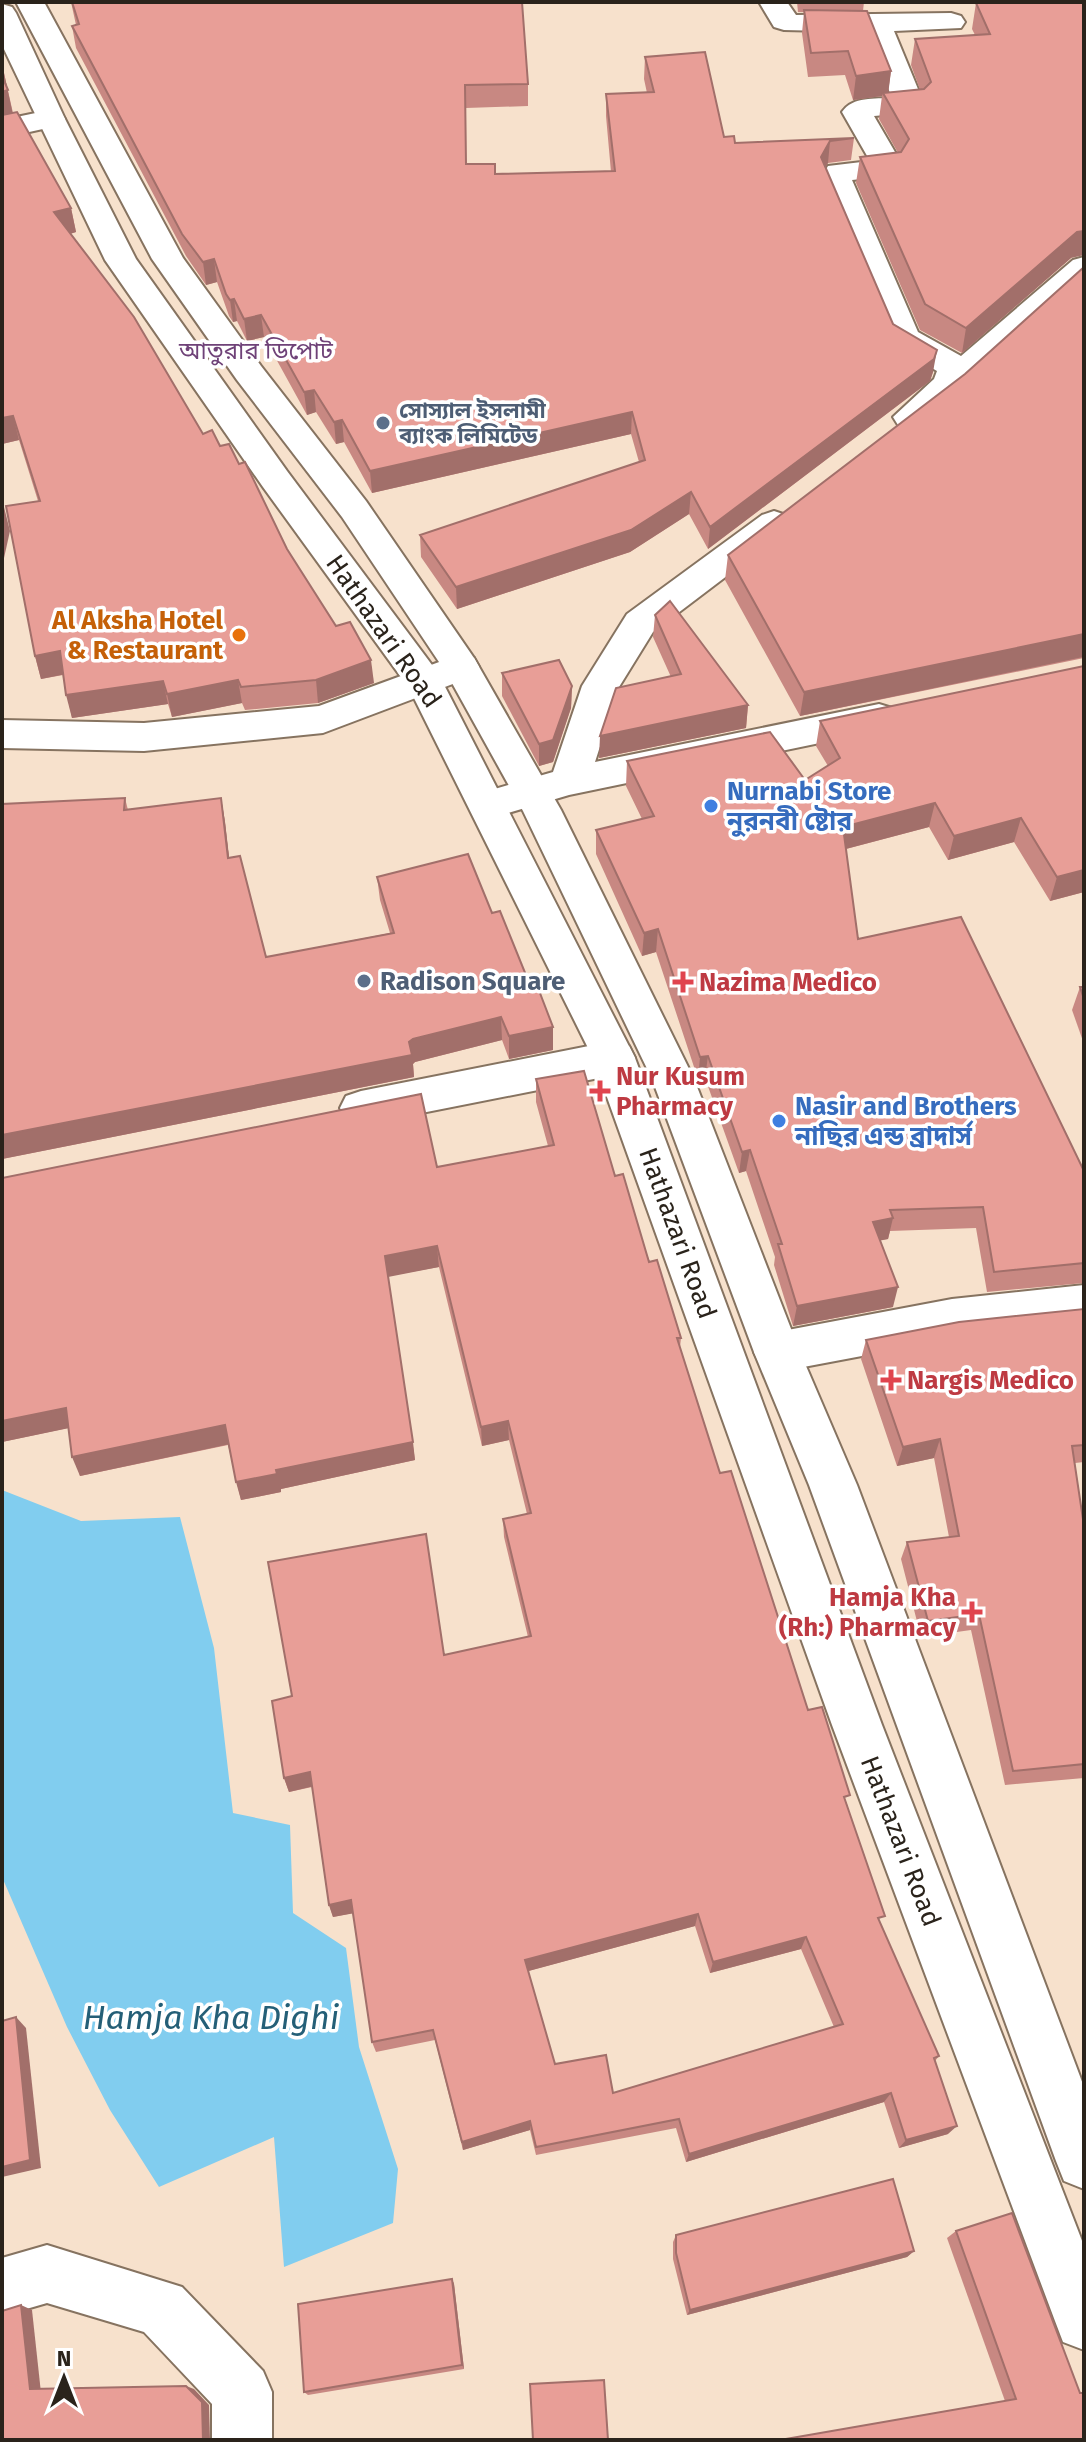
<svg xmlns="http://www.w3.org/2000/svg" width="1086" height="2442" font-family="'Fira Sans','Noto Sans Bengali',sans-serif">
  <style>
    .water { fill: #81cdef }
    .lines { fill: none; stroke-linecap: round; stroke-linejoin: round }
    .minor-casing { stroke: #867360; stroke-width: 4 }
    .highway-casing { stroke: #867360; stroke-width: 4 }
    .minor { fill: #fff; fill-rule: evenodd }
    .highway { fill: #fff; fill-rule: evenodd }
    .wall { fill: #c88882; fill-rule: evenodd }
    .shaded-wall { fill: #a26f6a }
    .building { fill: #e89e97; stroke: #a26f6a; stroke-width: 2; fill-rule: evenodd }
    .service-dot { fill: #5c6f8a; stroke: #fff; stroke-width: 3 }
    .food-dot { fill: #e8710a; stroke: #fff; stroke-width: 3 }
    .shop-dot { fill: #3f7fe0; stroke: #fff; stroke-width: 3 }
    .health-dot { fill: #e0444e; stroke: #fff; stroke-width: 3 }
    .labels { text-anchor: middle; stroke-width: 7; stroke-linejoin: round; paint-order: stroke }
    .far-service-label { font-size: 22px; font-weight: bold; fill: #4e5e75; stroke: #fff; text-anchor: start }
    .far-neighbourhood-label { font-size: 24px; fill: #6f4278; stroke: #fff }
    .food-label { font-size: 26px; font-weight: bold; fill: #c56008; stroke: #fff; text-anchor: end }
    .street-label { font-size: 26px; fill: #2a231b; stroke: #fff }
    .shop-label { font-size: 26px; font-weight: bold; fill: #366cbe; stroke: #fff; text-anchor: start }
    .service-label { font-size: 26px; font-weight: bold; fill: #4e5e75; stroke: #fff; text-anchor: start }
    .health-label { font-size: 26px; font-weight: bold; fill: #be3a42; stroke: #fff; text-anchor: start }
    .near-water-label { font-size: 34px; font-style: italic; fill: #245f77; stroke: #fff }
  </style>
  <rect width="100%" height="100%" fill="#f7e1cc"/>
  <polygon class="water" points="2,1490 81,1521 180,1517 214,1648 233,1813 290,1825 293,1913 346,1948 359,2047 398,2169 393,2223 284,2267 274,2137 159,2187 110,2110 67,2027 2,1877"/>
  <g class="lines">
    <defs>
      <g id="minor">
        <path d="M759,2H787L796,15L951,13L961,16L965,22L961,28L894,31L925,106L920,112L874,116L902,164L897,175L852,180L918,332L961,356L1073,260L1084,257V284L922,425L910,428L898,425L893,417L934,379L937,371L892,345L888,338L821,178L828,166L870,161L842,112C853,96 875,99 892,98L866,32L784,30L774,27Z"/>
        <polygon points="50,110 61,113 65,119 61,125 2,138 2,120"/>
        <polygon points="774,511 786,515 791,523 786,531 653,632 619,687 595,762 879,704 892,708 898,718 892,728 569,795 488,819 474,815 469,805 474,795 553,772 582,686 627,614 762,515"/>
        <polygon points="461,654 474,658 479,667 474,676 323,733 144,751 2,748 2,720 144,723 319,706"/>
        <polygon points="614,1041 629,1046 635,1058 629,1070 614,1075 361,1125 346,1120 340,1108 346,1096 361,1091"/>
        <polygon points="1084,1285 1084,1325 952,1339 777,1372 761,1366 754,1352 761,1338 777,1332 952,1299"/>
        <polygon points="47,2245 182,2287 263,2371 272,2392 272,2440 212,2440 212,2404 144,2332 47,2303 2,2316 2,2258"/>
      </g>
      <g id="highway">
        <polygon points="16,2 44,2 183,258 261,366 366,501 474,658 561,810 694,1079 800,1352 857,1485 1084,2087 1084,2189 1064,2181 1056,2161 809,1485 754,1352 652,1079 523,811 447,674 342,517 237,380 152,259"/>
        <polygon points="2,4 12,7 16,13 65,119 136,259 287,471 438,673 635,1058 882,1725 1084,2246 1084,2350 1063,2342 1055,2321 832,1725 593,1058 409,688 263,487 105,260 2,45"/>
      </g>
    </defs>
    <use href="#minor" class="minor-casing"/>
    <use href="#highway" class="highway-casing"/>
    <use href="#minor" class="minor"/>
    <use href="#highway" class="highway"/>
  </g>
  <g class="wall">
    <polygon points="71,2 522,2 528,84 528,106 466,108 466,164 495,174 611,172 606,116 606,94 647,93 644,79 645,57 724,137 735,143 854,138 851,160 828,163 825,167 893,324 933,372 930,381 708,549 689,514 630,552 457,609 421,557 420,535 639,462 631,434 372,493 344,442 336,444 316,412 307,415 264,337 247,341 237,321 233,322 229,316 217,282 206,285 186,256 76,48 72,26 76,25"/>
    <polygon points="797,2 864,2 863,11 891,71 888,92 920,90 911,65 915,39 975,35 972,29 976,3 995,2 1071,258 962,353 920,330 856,183 860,157 898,153 879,119 882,96 853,100 845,75 808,77 802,33 804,12 798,12"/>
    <polygon points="4,73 13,113 71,208 76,232 70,234 203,434 220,446 239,464 287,549 336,626 374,683 318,703 245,710 242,703 172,717 168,704 72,718 63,675 41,679 35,656 38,501 19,440 2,444"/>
    <polygon points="1084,267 1084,658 800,716 725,580 728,555 965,374"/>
    <polygon points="655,615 748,705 746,728 599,758 671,677 653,637"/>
    <polygon points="1084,666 1084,892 1050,901 1014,842 948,860 929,827 846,849 858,939 1084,1171 1084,1283 987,1292 976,1228 890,1231 888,1239 880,1240 893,1307 793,1326 774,1265 775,1257 746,1171 739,1173 705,1078 698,1079 656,952 642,956 596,854 596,830 642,819 626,786 627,761 805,780 828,766 816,746 820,721"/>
    <polygon points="502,673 572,686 571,708 553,762 539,766 502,696"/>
    <polygon points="125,798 128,810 221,798 225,822 229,858 266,957 390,933 380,900 377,877 492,913 553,1050 509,1059 502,1040 415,1062 413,1064 414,1077 2,1159"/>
    <polygon points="1080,987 1084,987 1084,1044 1072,1010"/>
    <path d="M536,1079L615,1176L681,1338L680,1347L720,1473L808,1710L847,1804L880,1924L939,2056L935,2061L948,2134L899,2148L884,2102L686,2162L676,2128L536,2155L530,2130L463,2150L435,2040L376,2052L372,2042L353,1913L333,1917L329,1905L312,1787L289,1792L284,1778L292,1696L444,1655L528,1637L504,1537L503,1519L527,1514L509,1440L482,1446L439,1267L388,1276L415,1460L281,1489V1492L241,1500L228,1445L80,1476L68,1428L2,1442V1178L437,1167L548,1146L536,1102ZM695,1926L710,1973L801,1949L834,2027L613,2093L555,2064L528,1971Z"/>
    <polygon points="1084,1309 1084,1462 1075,1463 1084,1526 1084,1778 1005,1785 971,1630 921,1637 901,1559 907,1542 949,1537 934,1458 897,1466 861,1359 866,1340"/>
    <polygon points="956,2231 1080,2393 1005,2401 947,2238"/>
    <polygon points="676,2235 914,2251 907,2257 687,2315 673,2259 673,2242"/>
    <polygon points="452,2279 454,2284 464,2369 308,2395 304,2392"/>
  </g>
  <g class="shaded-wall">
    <polygon points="891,71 888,95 883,93 882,96 853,100 856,76"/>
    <polygon points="4,73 13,115 2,118 2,74"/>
    <polygon points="830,141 828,163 818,179 821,157"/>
    <polygon points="71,208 76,232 59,237 54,212"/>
    <polygon points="1084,231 1084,255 1071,258 962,353 966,328 1077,232"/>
    <polygon points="214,259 217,282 206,285 203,262"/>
    <polygon points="234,299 237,321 233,322 230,300"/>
    <polygon points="261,315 264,337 247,341 244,319"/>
    <polygon points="937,350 933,372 930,381 708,549 710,527"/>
    <polygon points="314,390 316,412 307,415 304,392"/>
    <polygon points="632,412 631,434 372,493 370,471"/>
    <polygon points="13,416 19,440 2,444 2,418"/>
    <polygon points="342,420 344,442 336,444 334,422"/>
    <polygon points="691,492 689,514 630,552 457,609 456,587"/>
    <polygon points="4,507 10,531 2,567 2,515"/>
    <polygon points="1084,634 1083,657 800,716 804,692"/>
    <polygon points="60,651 66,674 41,679 35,656"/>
    <polygon points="371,660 374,683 318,703 316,680"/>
    <polygon points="238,680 242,703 172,717 167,694"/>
    <polygon points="163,681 168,704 72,718 66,695"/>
    <polygon points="572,686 571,708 553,762 539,766 539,744"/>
    <polygon points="748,705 746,728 599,758 600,736"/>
    <polygon points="221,798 225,822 232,882 228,858"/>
    <polygon points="935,803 929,827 838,851 843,827"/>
    <polygon points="1021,818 1014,842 948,860 954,836"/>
    <polygon points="1084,870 1084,892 1050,901 1057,877"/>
    <polygon points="658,929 656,952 642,956 644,933"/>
    <polygon points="501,1017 502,1040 415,1062 413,1064 414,1077 2,1159 2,1135 409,1042 413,1039"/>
    <polygon points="553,1027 553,1050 509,1059 509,1036"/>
    <polygon points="708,1056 705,1078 698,1079 700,1057"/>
    <polygon points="750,1150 746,1171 739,1173 742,1152"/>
    <polygon points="893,1218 888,1239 868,1243 873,1222"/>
    <polygon points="437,1246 439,1267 388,1277 385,1256"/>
    <polygon points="898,1287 893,1307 793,1326 797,1306"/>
    <polygon points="66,1408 74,1427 2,1442 2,1421"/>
    <polygon points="508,1421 509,1440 482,1446 481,1427"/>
    <polygon points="225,1425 230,1444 80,1476 72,1457"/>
    <polygon points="940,1439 934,1458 897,1466 903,1447"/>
    <polygon points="413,1442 415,1460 281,1489 281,1492 241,1500 236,1482 276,1470"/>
    <polygon points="310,1772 314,1786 289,1792 284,1778"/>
    <polygon points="351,1900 355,1913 333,1917 329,1905"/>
    <polygon points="698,1914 695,1926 525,1972 525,1960"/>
    <polygon points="806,1937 801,1949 710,1973 713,1962"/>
    <polygon points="16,2017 26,2028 41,2168 2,2177"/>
    <polygon points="891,2093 884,2102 686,2162 689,2154"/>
    <polygon points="530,2121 530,2130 463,2150 462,2142"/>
    <polygon points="957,2126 948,2134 899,2148 906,2140"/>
    <polygon points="914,2251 907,2257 687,2315 690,2310"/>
    <polygon points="452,2279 454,2284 464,2369 462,2365"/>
    <polygon points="21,2305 32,2310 41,2393 30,2389"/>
    <polygon points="186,2386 194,2389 209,2405 210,2440 203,2440"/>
  </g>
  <g class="building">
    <polygon points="72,2 522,2 528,84 465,85 466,164 495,164 495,174 615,171 606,94 654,92 645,57 705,52 724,137 734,136 735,143 854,138 830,141 821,157 893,324 937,350 934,359 710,527 691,492 631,530 456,587 420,535 645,460 632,412 370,471 342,420 334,422 314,390 304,392 261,315 244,319 234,299 230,300 226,294 214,259 203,262 182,234 72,26 79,24"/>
    <polygon points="995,2 1084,2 1084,231 1077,232 966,328 925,304 860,157 901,152 909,139 883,93 924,89 931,82 915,39 990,34 976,3"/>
    <polygon points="804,10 867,11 891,71 856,76 848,51 811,53"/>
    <polygon points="2,76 8,90 2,92"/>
    <polygon points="17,112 71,208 54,212 134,317 203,434 212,430 220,446 229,444 239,464 245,462 287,549 336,626 350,622 371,660 316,680 241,687 238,680 167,694 163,681 66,695 60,651 35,656 6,506 40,501 13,416 2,418 2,115"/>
    <polygon points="1084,267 1084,634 804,692 728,555 965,374"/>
    <polygon points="670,601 748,705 600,736 616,688 681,674 655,615"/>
    <polygon points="559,660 572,686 553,740 539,744 502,673"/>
    <polygon points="1084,666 1084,870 1057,877 1021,818 954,836 935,803 843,827 858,939 961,917 1084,1171 1084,1263 994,1272 983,1207 890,1210 893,1218 873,1222 898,1287 797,1306 778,1244 782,1244 750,1150 742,1152 708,1056 700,1057 658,929 644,933 596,830 654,816 627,761 770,732 805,780 840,758 820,721"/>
    <polygon points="125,798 124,810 221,798 228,858 240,856 266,957 394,933 377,877 468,854 492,913 500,911 532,990 538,988 553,1027 509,1036 501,1017 413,1039 409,1042 412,1055 2,1135 2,804"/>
    <polygon points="1080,987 1084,987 1084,999"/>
    <path d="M584,1071L615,1176L623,1174L649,1262L657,1260L681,1338H677L720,1473L731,1471L808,1710L822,1707L850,1795L844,1797L885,1916L878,1918L939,2056L934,2058L957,2126L906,2140L891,2093L689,2154L679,2119L536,2147L530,2121L462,2142L433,2030L372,2042L351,1900L329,1905L310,1772L284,1778L272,1701L292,1696L268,1562L426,1534L444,1655L531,1636L503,1519L531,1513L508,1421L481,1427L437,1246L385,1256L413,1442L276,1470L277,1474L236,1482L225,1425L72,1457L66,1408L2,1421V1178L421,1094L437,1167L554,1145L536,1079ZM698,1914L713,1962L806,1937L843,2024L613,2093L606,2055L555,2064L525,1960Z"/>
    <polygon points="1084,1309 1084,1445 1072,1446 1084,1526 1084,1764 1013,1771 979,1614 928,1621 907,1542 959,1536 940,1439 903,1447 866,1340 959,1322"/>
    <polygon points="16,2017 30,2160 2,2167 2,2021"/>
    <polygon points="893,2179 914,2251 690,2310 676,2253 676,2235"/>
    <polygon points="1012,2213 1080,2393 1084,2393 1084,2440 780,2440 1016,2399 956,2231"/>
    <polygon points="452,2279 462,2365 304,2392 298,2304"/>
    <polygon points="21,2305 30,2389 186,2386 202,2402 203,2440 209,2440 2,2440 2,2311"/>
    <polygon points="604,2380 608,2440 533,2440 530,2384"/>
  </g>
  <g class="service-dot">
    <circle cx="383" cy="423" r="8"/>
    <circle cx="364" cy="981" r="8"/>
  </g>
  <circle class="food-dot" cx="239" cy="635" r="8"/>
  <g class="shop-dot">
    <circle cx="711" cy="806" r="8"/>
    <circle cx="779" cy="1121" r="8"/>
  </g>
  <g class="health-dot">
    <path d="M679 970h8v8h8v8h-8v8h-8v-8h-8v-8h8z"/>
    <path d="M596 1079h8v8h8v8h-8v8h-8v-8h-8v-8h8z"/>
    <path d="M887 1368h8v8h8v8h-8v8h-8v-8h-8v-8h8z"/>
    <path d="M968 1600h8v8h8v8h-8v8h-8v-8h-8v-8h8z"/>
  </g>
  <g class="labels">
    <g class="far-service-label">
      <text x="399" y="418">সোস্যাল ইসলামী<tspan x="399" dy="25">ব্যাংক লিমিটেড</tspan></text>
    </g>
    <g class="far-neighbourhood-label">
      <text x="256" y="359">আতুরার ডিপোট</text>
    </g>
    <g class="food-label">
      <text x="223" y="629">Al Aksha Hotel<tspan x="223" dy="30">&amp; Restaurant</tspan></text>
    </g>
    <g class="street-label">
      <text transform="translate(384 631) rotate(55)" y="9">Hathazari Road</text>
      <text transform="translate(678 1233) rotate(70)" y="9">Hathazari Road</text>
      <text transform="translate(901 1841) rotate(69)" y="9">Hathazari Road</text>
    </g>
    <g class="shop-label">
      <text x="727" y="800">Nurnabi Store<tspan x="727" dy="30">নুরনবী ষ্টোর</tspan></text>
      <text x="795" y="1115">Nasir and Brothers<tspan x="795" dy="30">নাছির এন্ড ব্রাদার্স</tspan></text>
    </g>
    <g class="service-label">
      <text x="380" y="990">Radison Square</text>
    </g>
    <g class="health-label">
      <text x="699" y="991">Nazima Medico</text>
      <text x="616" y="1085">Nur Kusum<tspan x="616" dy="30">Pharmacy</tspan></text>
      <text x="907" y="1389">Nargis Medico</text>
      <text x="956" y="1606" text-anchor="end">Hamja Kha<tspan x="956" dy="30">(Rh:) Pharmacy</tspan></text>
    </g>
    <g class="near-water-label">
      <text x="211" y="2029">Hamja Kha Dighi</text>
    </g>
  </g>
  <rect width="1086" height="2442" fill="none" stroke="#2a231b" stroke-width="8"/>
  <g transform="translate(64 2378)" stroke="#ffffff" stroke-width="6" paint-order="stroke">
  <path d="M0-6L14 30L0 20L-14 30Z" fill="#2a231b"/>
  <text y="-12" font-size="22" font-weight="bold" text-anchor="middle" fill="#2a231b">N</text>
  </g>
</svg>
